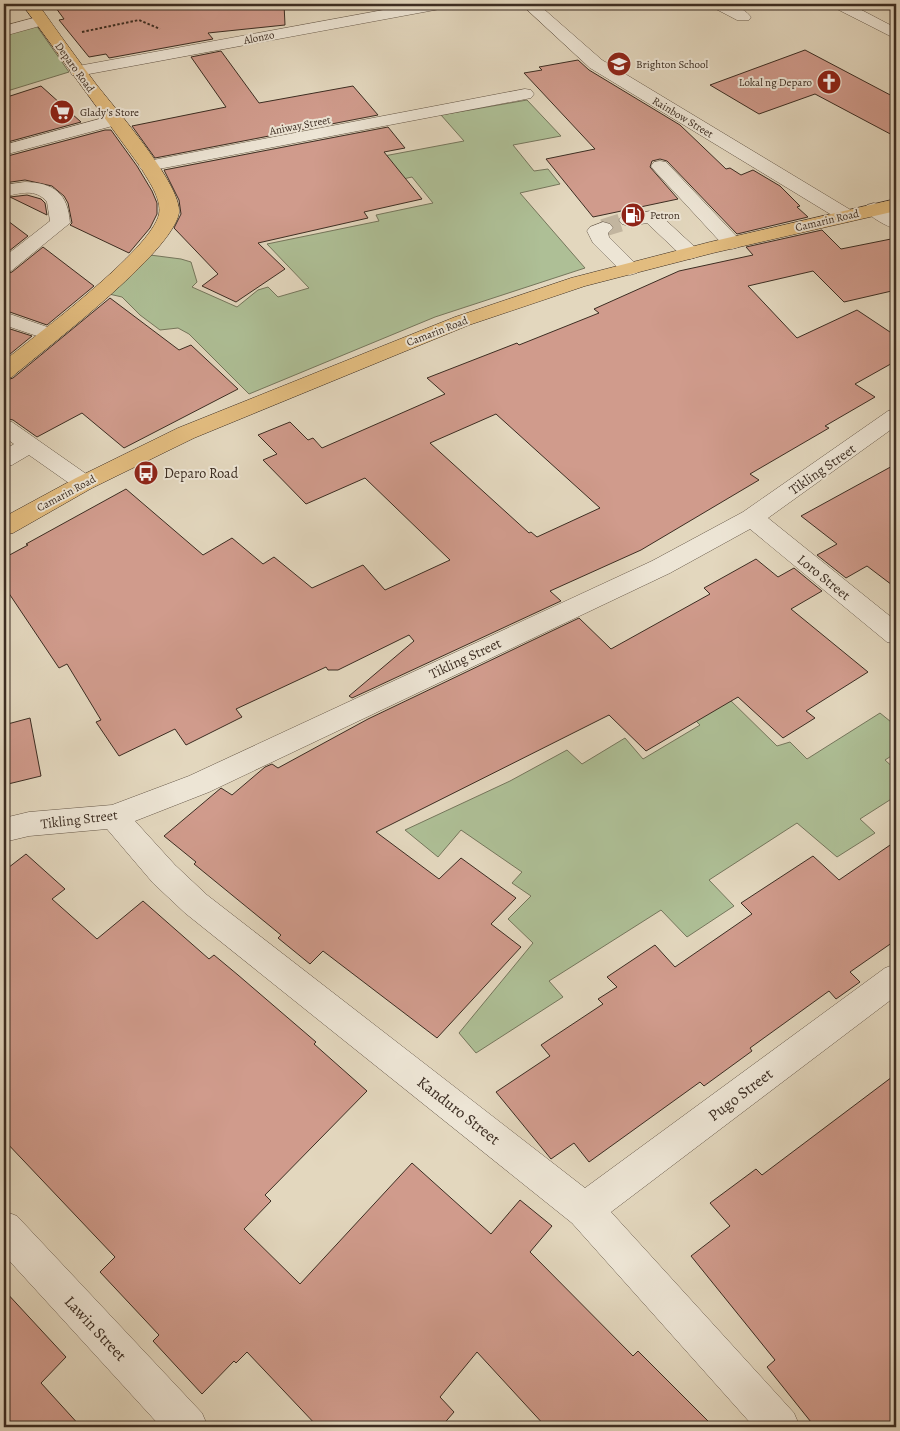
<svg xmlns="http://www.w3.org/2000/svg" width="900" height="1431" font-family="Alegreya,serif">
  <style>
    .green { fill: #aebf96; stroke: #75765c }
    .building { fill: #d09b8c; stroke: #3c2d22; fill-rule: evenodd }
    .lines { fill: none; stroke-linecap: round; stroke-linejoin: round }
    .minor-tunnel { stroke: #c2b59f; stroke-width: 18; stroke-dasharray: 18 9; stroke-linecap: butt }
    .minor-casing { stroke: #665849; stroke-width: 1 }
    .major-casing { stroke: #3c2d22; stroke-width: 1 }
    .path { stroke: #3c2d22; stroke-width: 2; stroke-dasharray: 2.5 2; stroke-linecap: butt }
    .minor { fill: #ede5d5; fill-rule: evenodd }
    .major { fill: #e2bc7f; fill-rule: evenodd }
    .labels { text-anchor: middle; stroke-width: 4; stroke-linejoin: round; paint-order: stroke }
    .far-street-label { font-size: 11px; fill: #3c2d22; stroke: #ede5d5 }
    .far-poi-label { font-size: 11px; fill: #3c2d22; stroke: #ede5d5; text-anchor: start }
    .street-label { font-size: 14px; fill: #3c2d22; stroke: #ede5d5 }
    .poi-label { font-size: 14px; fill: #3c2d22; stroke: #ede5d5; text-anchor: start }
    .near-street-label { font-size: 16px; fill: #3c2d22; stroke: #ede5d5 }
  </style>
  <rect width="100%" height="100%" fill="#e3d7be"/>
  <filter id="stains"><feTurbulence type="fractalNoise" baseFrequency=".004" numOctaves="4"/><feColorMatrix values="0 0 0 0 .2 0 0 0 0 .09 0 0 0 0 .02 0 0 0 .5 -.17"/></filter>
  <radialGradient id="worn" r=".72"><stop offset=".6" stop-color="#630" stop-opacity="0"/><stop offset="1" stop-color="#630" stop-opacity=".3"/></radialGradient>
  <g class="green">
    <polygon points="36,25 69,72 4,92 4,35"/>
    <polygon points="527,100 561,136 513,145 534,171 548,169 560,184 520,193 585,268 435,317 249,394 189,334 178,328 160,330 140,315 122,297 109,294 150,255 181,259 191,262 197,282 192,287 237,307 258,290 268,287 278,297 309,288 267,244 379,221 376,215 433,203 412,177 403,179 384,156 464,141 441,115"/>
    <polygon points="727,697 777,746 790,742 807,759 880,713 896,726 896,753 885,760 896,770 896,796 860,819 875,833 837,857 797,823 709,880 734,906 687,937 661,910 549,981 563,997 476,1053 459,1033 533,943 508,919 531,896 512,883 522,872 461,830 438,857 405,830 510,781 567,750 582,764 625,738 643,759 700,725 691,716"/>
  </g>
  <g class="building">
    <polygon points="53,4 284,4 285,25 208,33 213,39 109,58 106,54 89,57 59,20 64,19"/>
    <polygon points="805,50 896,98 896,137 815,94 759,114 710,85"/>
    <polygon points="221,51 259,103 353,86 378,115 155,158 132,126 226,107 191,57"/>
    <polygon points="578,60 589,70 680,125 726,169 730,168 741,175 753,170 780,186 800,206 797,207 808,217 737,234 667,161 660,159 652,161 650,167 678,199 593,217 546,159 595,149 524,73 542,70 539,67"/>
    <polygon points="41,86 81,122 4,143 4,98"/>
    <polygon points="388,127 405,148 384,152 422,199 364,212 368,218 258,243 285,269 236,302 202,286 218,274 174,228 181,214 179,200 164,170"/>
    <polygon points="105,130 111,130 137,166 152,191 157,203 157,214 150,228 129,253 70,225 72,223 68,203 64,196 52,186 25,180 4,183 4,157"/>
    <polygon points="27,195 41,199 45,203 47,215 10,197"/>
    <polygon points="4,218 28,236 4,255"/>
    <path d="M822,230L841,249L896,238V290L844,302L813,271L748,286L797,338L857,310L896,336V361L855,384L875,397L825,426L829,428L750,474L759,480L641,550L550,591L561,601L352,698L349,696L414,641L409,635L338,670H328L326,667L236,709L242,717L186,745L175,729L119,756L96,722L101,720L67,664L59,668L4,586V558L28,545L26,544L126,489L203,555L232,538L263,564L274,557L312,588L363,565L385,590L450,560L365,478L306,504L263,460L277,454L258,435L290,422L308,440L313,438L322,448L445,394L427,378L517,343L519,345L599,313L594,309L679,271L753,255L746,247ZM496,414L600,508L537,537L531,532L529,533L430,443Z"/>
    <polygon points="43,247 94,286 47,325 4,310 4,275 12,272"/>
    <polygon points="110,298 179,350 191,345 238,389 124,448 82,413 37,437 13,420 4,418 4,381 13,378"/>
    <polygon points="4,327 32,336 4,359"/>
    <polygon points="896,464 896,588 867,566 846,578 817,555 837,544 801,516"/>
    <polygon points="756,559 778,577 794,568 822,591 791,609 868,672 806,711 815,718 783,738 738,697 646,751 609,715 376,832 439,879 461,858 516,898 491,924 521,947 437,1038 323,951 310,964 278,938 281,935 194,864 196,862 164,836 221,788 232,795 265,767 272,764 278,768 368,719 579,618 611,649 710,594 704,588"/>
    <polygon points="30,718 41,776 4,785 4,725"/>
    <polygon points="896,841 896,940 850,972 860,982 836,999 829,991 750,1048 752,1051 704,1086 700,1082 589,1162 574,1143 551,1159 496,1092 550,1056 541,1045 603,1004 598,999 617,987 607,977 655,945 675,967 752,914 741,903 813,856 839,880"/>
    <polygon points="26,854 65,889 52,899 97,939 143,901 209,959 214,955 238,975 316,1042 314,1044 367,1091 265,1195 271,1201 244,1229 300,1284 412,1163 491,1234 520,1200 552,1226 530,1252 633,1356 638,1351 714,1427 546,1427 477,1352 440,1397 454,1412 441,1427 318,1427 247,1352 236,1363 234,1361 202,1394 153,1341 159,1335 100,1272 115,1257 4,1140 4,871"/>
    <polygon points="896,1074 896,1427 815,1427 767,1367 775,1360 691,1256 730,1226 710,1203 756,1169 762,1175"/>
    <polygon points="4,1290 66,1357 41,1383 81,1427 4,1427"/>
  </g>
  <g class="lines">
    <polyline class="minor-tunnel" points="603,228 629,220"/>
    <defs>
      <g id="minor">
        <polygon points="416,4 448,4 446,7 440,9 78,76 72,75 70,71 72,67 78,66"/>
        <polygon points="521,4 538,4 602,60 854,212 857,216 854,220 847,222 840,220 590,68"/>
        <path d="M710,4C724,3 742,5 751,17L749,20H737L712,7Z"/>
        <polygon points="831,4 850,4 896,28 896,39 833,7"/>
        <polygon points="41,16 47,18 49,21 47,24 4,36 4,26"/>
        <polygon points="525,89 531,90 534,94 531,98 148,171 142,170 139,166 142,162 148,161"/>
        <polygon points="114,115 120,116 123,120 120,124 4,155 4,145"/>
        <polygon points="660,161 666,162 739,239 742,243 739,247 732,249 725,247 654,170 651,166 654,162"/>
        <path d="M25,182C54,183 68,193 70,223L11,271L4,273V257L50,221L47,202C36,188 19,193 4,197V185Z"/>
        <path d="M874,203L881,205L896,215V229C886,226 871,218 864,209L867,205Z"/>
        <polygon points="651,211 658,213 697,249 700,253 697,257 690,259 683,257 647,223 629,226 622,224 619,220 622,216"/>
        <polygon points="603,222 610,224 613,228 608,233 609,237 637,265 640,269 637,273 630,275 623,273 593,243 587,231 590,227"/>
        <polygon points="4,312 56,330 60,334 56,338 49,340 4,325"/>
        <polygon points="896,409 896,426 768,518 896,621 896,644 887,642 750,529 670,573 209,792 135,821 175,865 207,895 585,1188 885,968 896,964 896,996 611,1212 794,1413 800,1427 754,1427 572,1223 185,913 153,883 107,829 29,836 4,842 4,818 29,812 112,805 189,776 652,561 743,512 888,411"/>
        <polygon points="4,420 12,422 92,478 96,483 92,488 84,491 76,488 29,455 12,465 4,467 4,450 14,444 4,437"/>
        <polygon points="4,1211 17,1216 202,1413 208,1427 161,1427 4,1255"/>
      </g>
      <g id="major">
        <path d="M22,4H38C57,31 76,57 96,84C114,107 183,186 179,213C172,253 46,348 12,377L4,379V361C35,336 152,249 159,214C162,199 148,180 141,168Z"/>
        <polygon points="896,199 896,211 713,253 585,286 469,325 194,438 92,488 13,533 4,535 4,517 76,478 178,428 455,317 571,278 710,242"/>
      </g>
    </defs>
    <use href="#minor" class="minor-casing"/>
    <use href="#major" class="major-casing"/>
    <polyline class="path" points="82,32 139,20 160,29"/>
    <use href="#minor" class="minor"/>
    <use href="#major" class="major"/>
  </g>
  <defs>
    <symbol id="school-disc" viewBox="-11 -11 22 22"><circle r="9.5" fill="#8f2418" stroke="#ede5d5"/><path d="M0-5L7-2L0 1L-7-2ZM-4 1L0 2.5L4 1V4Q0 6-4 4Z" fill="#fff"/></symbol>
    <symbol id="church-disc" viewBox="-11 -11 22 22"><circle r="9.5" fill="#8f2418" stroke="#ede5d5"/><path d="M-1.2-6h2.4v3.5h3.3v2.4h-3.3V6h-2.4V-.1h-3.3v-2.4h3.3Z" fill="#fff"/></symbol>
    <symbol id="supermarket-disc" viewBox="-11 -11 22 22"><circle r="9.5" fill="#8f2418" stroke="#ede5d5"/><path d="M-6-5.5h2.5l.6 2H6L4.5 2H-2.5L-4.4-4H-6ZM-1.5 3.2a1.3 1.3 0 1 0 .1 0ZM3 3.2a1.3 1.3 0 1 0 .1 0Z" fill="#fff"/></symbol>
    <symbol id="fuel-disc" viewBox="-11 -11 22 22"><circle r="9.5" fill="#8f2418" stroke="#ede5d5"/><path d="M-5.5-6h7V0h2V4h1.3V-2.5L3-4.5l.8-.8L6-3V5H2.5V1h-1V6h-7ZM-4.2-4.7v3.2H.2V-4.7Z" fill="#fff"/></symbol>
    <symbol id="bus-disc" viewBox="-11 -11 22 22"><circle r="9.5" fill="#8f2418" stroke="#ede5d5"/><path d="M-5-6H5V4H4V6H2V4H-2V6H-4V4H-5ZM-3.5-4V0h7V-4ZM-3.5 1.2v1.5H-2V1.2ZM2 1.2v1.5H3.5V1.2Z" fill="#fff"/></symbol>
  </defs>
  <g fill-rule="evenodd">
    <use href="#school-disc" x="605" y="50" width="28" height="28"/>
    <use href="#church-disc" x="815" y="68" width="28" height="28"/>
    <use href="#supermarket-disc" x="48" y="98" width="28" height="28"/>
    <use href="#fuel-disc" x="619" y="201" width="28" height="28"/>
    <use href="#bus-disc" x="132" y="459" width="28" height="28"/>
  </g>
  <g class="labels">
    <g class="far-street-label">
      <text transform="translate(259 37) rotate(-11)" y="4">Alonzo</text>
      <text transform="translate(75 67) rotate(54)" y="4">Deparo Road</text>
      <text transform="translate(683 117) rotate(31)" y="4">Rainbow Street</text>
      <text transform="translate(300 125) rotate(-11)" y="4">Aniway Street</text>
      <text transform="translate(827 220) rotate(-13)" y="4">Camarin Road</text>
      <text transform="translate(437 331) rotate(-21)" y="4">Camarin Road</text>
      <text transform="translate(66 493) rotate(-28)" y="4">Camarin Road</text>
    </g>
    <g class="far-poi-label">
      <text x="636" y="68">Brighton School</text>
      <text x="812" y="86" text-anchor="end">Lokal ng Deparo</text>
      <text x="80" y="116">Glady's Store</text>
      <text x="650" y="219">Petron</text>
    </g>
    <g class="street-label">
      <text transform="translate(822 469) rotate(-35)" y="5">Tikling Street</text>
      <text transform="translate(824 577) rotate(39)" y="5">Loro Street</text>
      <text transform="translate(465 658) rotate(-25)" y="5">Tikling Street</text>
      <text transform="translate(79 819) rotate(-7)" y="5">Tikling Street</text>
    </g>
    <g class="poi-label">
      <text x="164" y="478">Deparo Road</text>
    </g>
    <g class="near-street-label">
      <text transform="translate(740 1094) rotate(-37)" y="6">Pugo Street</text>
      <text transform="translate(459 1110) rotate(38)" y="6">Kanduro Street</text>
      <text transform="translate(96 1328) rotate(47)" y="6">Lawin Street</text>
    </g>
  </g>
  <rect width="900" height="1431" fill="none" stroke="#e3d7be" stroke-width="20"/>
  <rect x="5" y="5" width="890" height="1421" fill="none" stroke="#3c2d22" stroke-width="2.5"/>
  <rect x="10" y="10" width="880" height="1411" fill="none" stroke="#3c2d22"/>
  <rect width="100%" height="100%" filter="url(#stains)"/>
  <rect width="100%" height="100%" fill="url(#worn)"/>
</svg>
